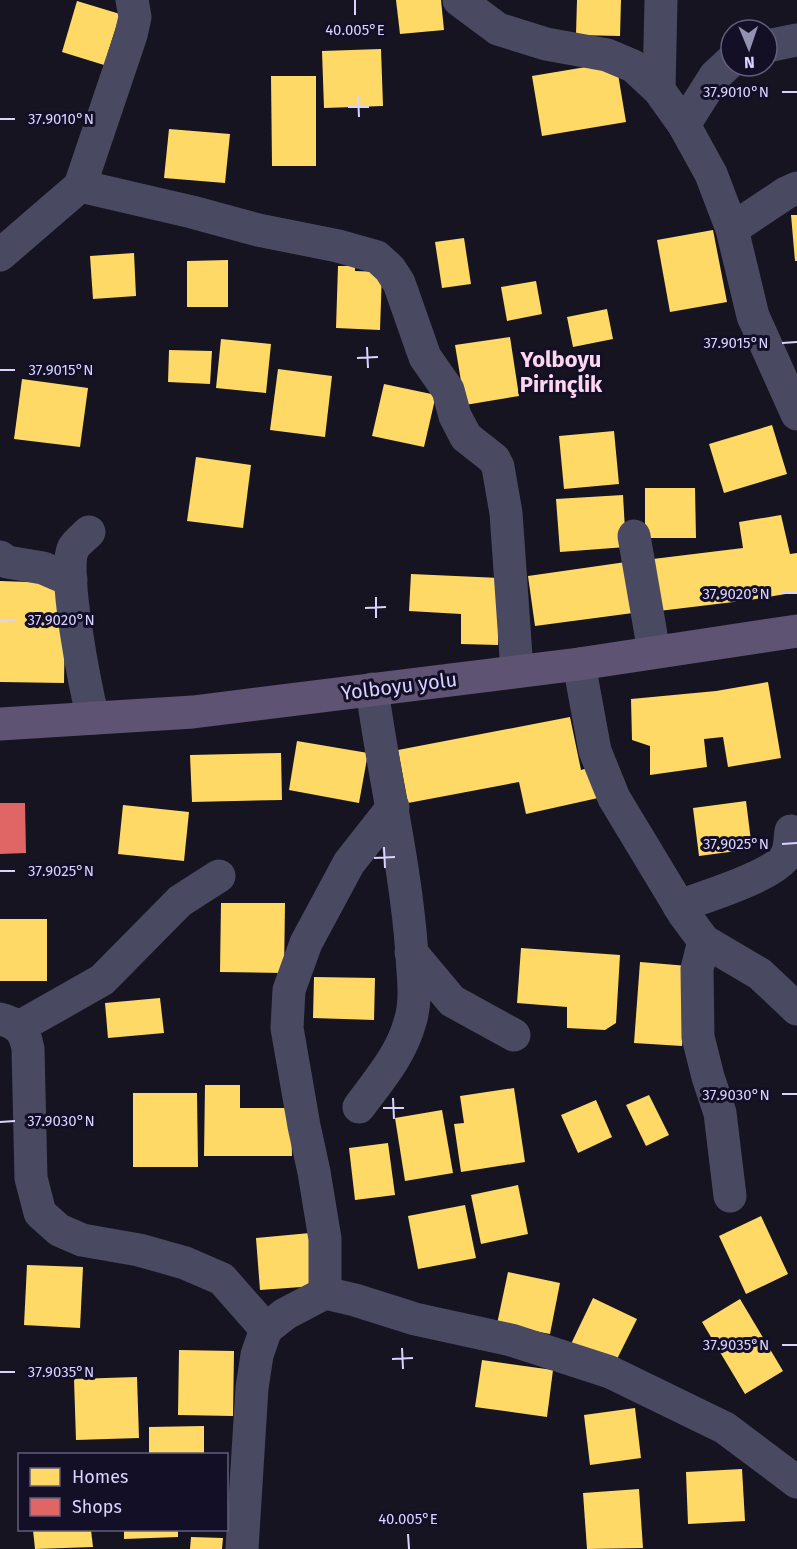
<svg xmlns="http://www.w3.org/2000/svg" width="797" height="1549" font-family="'Fira Sans',sans-serif">
  <style>
    .homes { fill: #ffd966 }
    .shops { fill: #e06666 }
    .lines { fill: none; stroke-linecap: round; stroke-linejoin: round }
    .minor { stroke: #4a4962; stroke-width: 33 }
    .major { stroke: #5e5373; stroke-width: 33 }
    .ticks { fill: none; stroke: #d9d4ff; stroke-width: 2 }
    .labels { text-anchor: middle; stroke-width: 6; stroke-linejoin: round; paint-order: stroke }
    .street-label { font-size: 20px; fill: #d9d4ff; stroke: #130f26 }
    .quarter-label { font-size: 22px; font-weight: bold; fill: #ffd6f0; stroke: #130f26 }
    .ticks-label { font-size: 15px; text-anchor: middle; fill: #d9d4ff; stroke: #130f26; stroke-width: 6; stroke-linejoin: round; paint-order: stroke }
  </style>
  <rect width="100%" height="100%" fill="#161421"/>
  <g class="homes">
    <polygon points="396,0 441,0 444,30 400,34"/>
    <polygon points="577,0 621,0 620,36 576,35"/>
    <polygon points="77,1 120,14 104,65 62,52"/>
    <polygon points="381,49 383,106 324,108 322,51"/>
    <polygon points="616,62 626,122 542,136 532,76"/>
    <polygon points="271,76 316,76 316,166 272,166"/>
    <polygon points="169,129 230,134 225,183 164,178"/>
    <polygon points="791,215 797,215 797,261 795,261"/>
    <polygon points="713,230 727,302 670,312 657,240"/>
    <polygon points="464,238 471,284 442,288 435,242"/>
    <polygon points="134,253 136,296 93,299 90,256"/>
    <polygon points="228,260 228,307 187,307 187,261"/>
    <polygon points="338,266 355,266 355,271 382,272 380,330 336,328"/>
    <polygon points="536,281 542,314 507,321 501,287"/>
    <polygon points="607,309 613,339 573,347 567,317"/>
    <polygon points="510,337 519,396 465,405 455,345"/>
    <polygon points="221,339 271,344 266,393 216,388"/>
    <polygon points="169,350 212,351 210,384 168,382"/>
    <polygon points="278,369 332,376 325,437 270,430"/>
    <polygon points="22,379 88,388 80,447 14,439"/>
    <polygon points="384,384 436,395 424,447 372,436"/>
    <polygon points="772,425 787,474 724,493 709,444"/>
    <polygon points="614,431 619,484 564,489 559,436"/>
    <polygon points="196,457 251,465 243,528 187,521"/>
    <polygon points="645,488 695,488 696,538 645,538"/>
    <polygon points="623,495 626,547 560,552 556,499"/>
    <polygon points="781,515 790,554 797,553 797,592 750,600 659,611 653,559 743,548 739,522"/>
    <polygon points="626,562 633,613 535,626 528,576"/>
    <polygon points="411,574 500,578 498,645 461,644 461,614 409,611"/>
    <polygon points="0,581 58,583 57,620 65,619 64,683 0,682"/>
    <polygon points="768,682 781,758 728,767 723,737 704,739 707,767 650,775 650,746 632,740 631,699 716,691"/>
    <polygon points="570,717 581,770 591,767 598,798 526,814 519,782 408,803 398,750"/>
    <polygon points="297,741 368,753 359,803 289,790"/>
    <polygon points="281,753 282,800 192,802 190,755"/>
    <polygon points="746,801 752,849 699,856 693,808"/>
    <polygon points="123,805 189,812 184,861 118,854"/>
    <polygon points="221,903 285,903 284,973 220,972"/>
    <rect x="0" y="919" width="47" height="62"/>
    <polygon points="521,948 620,955 616,1023 605,1030 567,1028 567,1007 517,1003"/>
    <polygon points="640,962 688,966 682,1046 634,1043"/>
    <polygon points="314,977 375,978 374,1020 313,1018"/>
    <polygon points="160,998 164,1033 108,1038 105,1003"/>
    <polygon points="205,1085 240,1085 240,1108 291,1108 292,1156 204,1156"/>
    <polygon points="514,1088 525,1162 461,1172 454,1124 464,1123 460,1096"/>
    <polygon points="133,1093 197,1093 198,1167 133,1167"/>
    <polygon points="649,1095 669,1135 646,1146 626,1105"/>
    <polygon points="596,1100 612,1137 578,1153 561,1115"/>
    <polygon points="442,1110 453,1173 405,1181 395,1118"/>
    <polygon points="388,1143 395,1195 355,1200 349,1148"/>
    <polygon points="518,1185 528,1234 481,1244 471,1195"/>
    <polygon points="465,1205 476,1258 418,1269 408,1216"/>
    <polygon points="761,1216 788,1274 746,1294 719,1236"/>
    <polygon points="310,1233 315,1286 260,1290 256,1238"/>
    <polygon points="27,1265 83,1267 80,1328 24,1325"/>
    <polygon points="508,1272 560,1283 550,1334 497,1324"/>
    <polygon points="593,1298 637,1319 614,1365 571,1344"/>
    <polygon points="740,1299 783,1371 745,1394 702,1322"/>
    <polygon points="179,1350 234,1351 233,1416 178,1415"/>
    <polygon points="482,1360 553,1370 547,1417 475,1407"/>
    <polygon points="137,1377 139,1438 76,1440 74,1379"/>
    <polygon points="635,1408 641,1458 590,1465 584,1415"/>
    <polygon points="204,1426 204,1454 149,1454 149,1427"/>
    <polygon points="742,1469 745,1521 688,1524 686,1472"/>
    <polygon points="639,1489 643,1548 587,1549 583,1493"/>
    <polygon points="33,1530 91,1530 93,1547 35,1549"/>
    <polygon points="124,1530 178,1530 178,1537 124,1539"/>
    <polygon points="191,1537 223,1538 222,1549 190,1549"/>
  </g>
  <polygon class="shops" points="0,803 25,803 26,853 0,854"/>
  <g class="lines">
    <g class="minor">
      <polyline points="459,0 498,29 546,44 607,55 633,66 659,90 684,125 711,174 732,229 753,316 797,414"/>
      <polyline points="767,46 797,40"/>
      <polyline points="659,90 661,0"/>
      <polyline points="684,125 715,76 731,61"/>
      <polyline points="80,186 192,212 258,230 338,246 377,257 390,269 399,283 425,357 448,390 455,416 466,437 494,459 498,467 506,513 517,671"/>
      <polyline points="732,229 786,193 797,188"/>
      <polyline points="0,255 80,186 131,35 135,17 132,0"/>
      <path d="M89,532C84,537 76,543 73,549C62,572 86,690 93,718"/>
      <polyline points="634,536 654,652"/>
      <polyline points="0,557 7,562 43,568 71,580"/>
      <polyline points="579,664 595,751 614,798 684,914 704,941 760,974 797,1009"/>
      <path d="M679,906C702,898 777,875 787,854C790,848 790,838 791,831"/>
      <polyline points="704,941 697,969 698,1037 708,1077 720,1113 730,1196"/>
      <polyline points="411,952 452,1001 514,1035"/>
      <path d="M0,1019C18,1023 25,1031 28,1049L31,1178L40,1213L59,1230L82,1240L139,1250L185,1263L222,1279L266,1329"/>
      <polyline points="19,1027 102,980 180,901 219,876"/>
      <path d="M359,1107C379,1080 401,1055 410,1022C417,1000 413,977 412,955C406,865 384,778 372,689"/>
      <polyline points="325,1293 325,1239 314,1172 304,1126 287,1028 289,990 306,943 349,863 393,807"/>
      <polyline points="242,1549 252,1388 257,1355 266,1329 285,1314 325,1293 355,1300 415,1319 511,1340 610,1372 725,1428 797,1482"/>
    </g>
    <polyline class="major" points="0,724 193,712 579,664 797,631"/>
  </g>
  <path class="ticks" d="M355,0V15M782,92H797M358,96L359,117M348,107H369M0,119H15M782,343L797,342M367,347L368,368M357,358L378,357M0,370H15M782,593H797M376,597V618M365,608L386,607M0,621L15,620M782,844L797,843M384,847L385,868M374,858L395,857M0,871H15M782,1094H797M393,1098L394,1119M383,1108H404M0,1122L15,1121M782,1345H797M402,1348L403,1369M392,1359L413,1358M0,1372H15M408,1534L409,1549"/>
  <g class="labels">
    <g class="street-label">
      <text transform="translate(399 686) rotate(-7)" y="7">Yolboyu yolu</text>
    </g>
    <g class="quarter-label">
      <text x="561" y="367">Yolboyu<tspan x="561" dy="25">Pirinçlik</tspan></text>
    </g>
  </g>
  <g class="ticks-label">
    <text x="355" y="35">40.005°E</text>
    <text x="736" y="97">37.9010°N</text>
    <text x="61" y="124">37.9010°N</text>
    <text x="736" y="348">37.9015°N</text>
    <text x="61" y="375">37.9015°N</text>
    <text x="736" y="599">37.9020°N</text>
    <text x="61" y="625">37.9020°N</text>
    <text x="736" y="849">37.9025°N</text>
    <text x="61" y="876">37.9025°N</text>
    <text x="736" y="1100">37.9030°N</text>
    <text x="61" y="1126">37.9030°N</text>
    <text x="736" y="1350">37.9035°N</text>
    <text x="61" y="1377">37.9035°N</text>
    <text x="408" y="1524">40.005°E</text>
  </g>
  <rect x="18" y="1453" width="210" height="78" fill="#130f26" stroke="#625e7d" stroke-width="1.5"/>
  <rect x="30" y="1468" width="30" height="18" fill="#ffd966" stroke="#625e7d" stroke-width="1.5"/>
  <text x="72" y="1483" font-size="18" fill="#d9d4ff">Homes</text>
  <rect x="30" y="1498" width="30" height="18" fill="#e06666" stroke="#625e7d" stroke-width="1.5"/>
  <text x="72" y="1513" font-size="18" fill="#d9d4ff">Shops</text>
  <g transform="translate(749 48) rotate(178)"><circle r="28" fill="#130f26" stroke="#625e7d" stroke-width="1.5"/>
  <path d="M0-4.5L10 22L0 15L-10 22Z" fill="#9591b1"/>
  <text y="-9" font-size="16" font-weight="bold" text-anchor="middle" fill="#d9d4ff">N</text>
  </g>
</svg>
